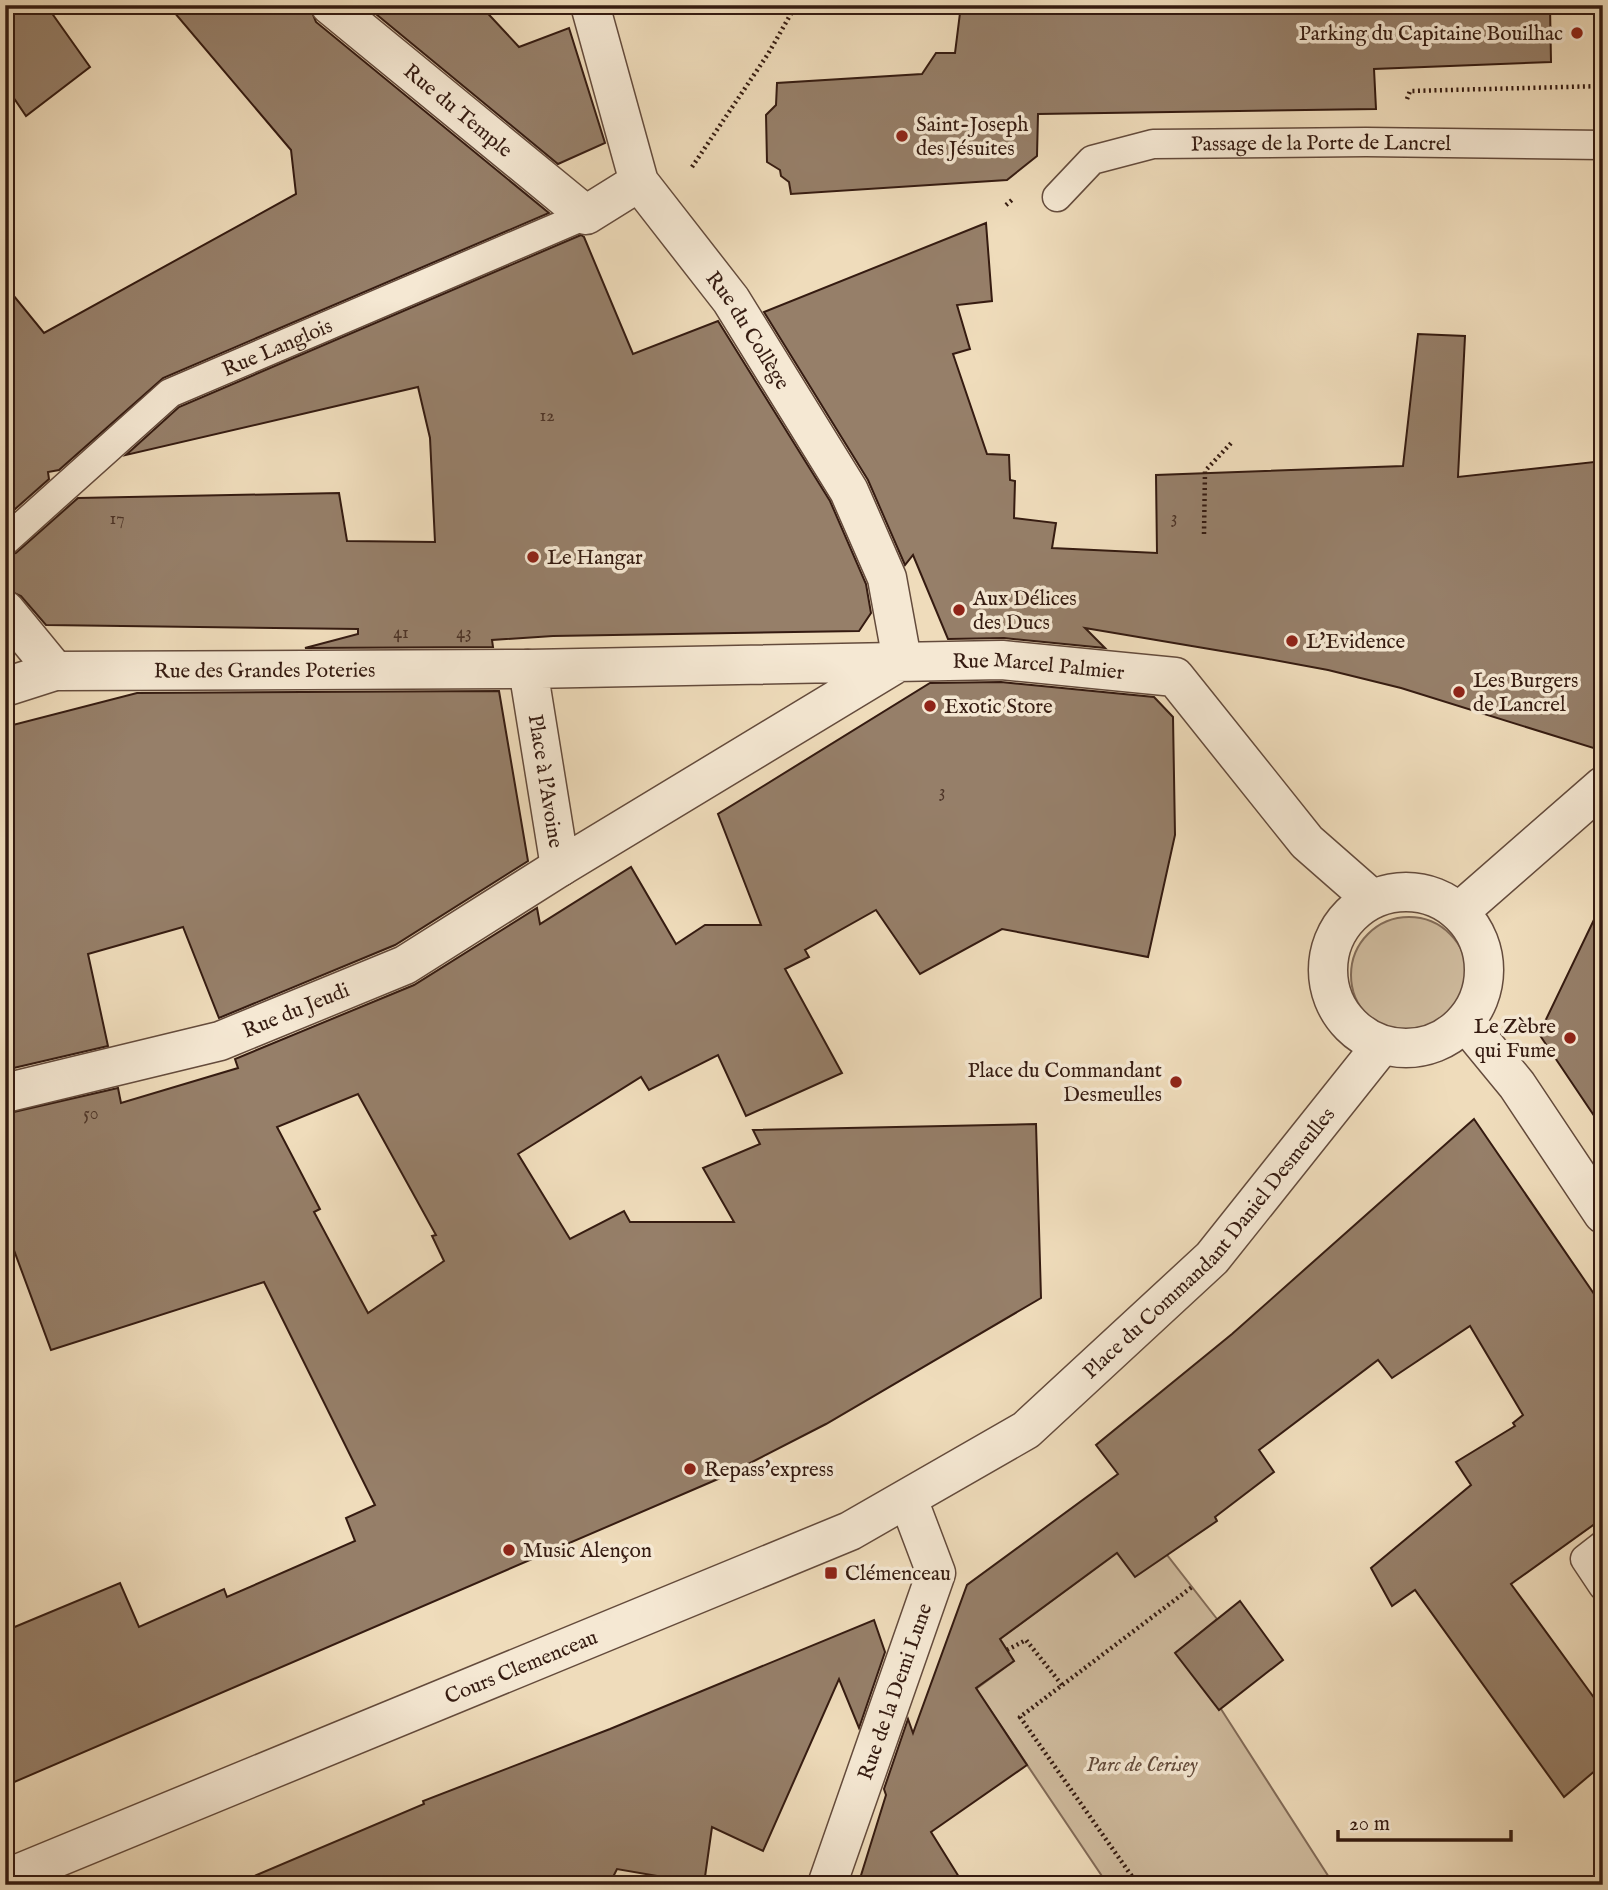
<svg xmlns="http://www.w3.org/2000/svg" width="1608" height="1890" font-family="'IM FELL English',serif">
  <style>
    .green { fill: #cfbb9e; stroke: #826b58; stroke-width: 2 }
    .building { fill: #967f69; stroke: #351b11; stroke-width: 2; fill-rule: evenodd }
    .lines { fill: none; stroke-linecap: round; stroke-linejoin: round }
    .service-casing { stroke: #644b3c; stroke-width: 31 }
    .minor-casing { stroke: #644b3c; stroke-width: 41 }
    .tertiary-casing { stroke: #644b3c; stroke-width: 41 }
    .path { stroke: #351b11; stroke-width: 4.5; stroke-dasharray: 2 3.5; stroke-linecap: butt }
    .service { stroke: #f5e8d3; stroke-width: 28 }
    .minor { stroke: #f5e8d3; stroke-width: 38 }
    .tertiary { stroke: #f5e8d3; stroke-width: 38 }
    .poi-dot { fill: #8f2418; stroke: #f5e8d3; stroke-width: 2.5 }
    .labels { text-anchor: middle; stroke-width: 7; stroke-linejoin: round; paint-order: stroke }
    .number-label { font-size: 18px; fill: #4d3427 }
    .poi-label { font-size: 21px; fill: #351b11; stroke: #f5e8d3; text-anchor: start }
    .street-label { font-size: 21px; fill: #351b11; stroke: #f5e8d3 }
    .park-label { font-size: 21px; font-style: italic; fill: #634b3b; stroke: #f5e8d3 }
  </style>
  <rect width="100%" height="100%" fill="#efdcbb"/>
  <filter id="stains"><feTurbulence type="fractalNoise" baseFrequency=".00286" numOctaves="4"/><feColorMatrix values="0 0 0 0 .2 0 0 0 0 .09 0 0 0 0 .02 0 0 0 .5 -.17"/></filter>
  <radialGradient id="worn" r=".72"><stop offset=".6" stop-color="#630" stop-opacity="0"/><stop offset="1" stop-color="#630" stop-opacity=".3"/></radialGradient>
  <g class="green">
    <circle cx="1409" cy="975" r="58"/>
    <polygon points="1120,1550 1167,1555 1217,1619 1176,1653 1221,1709 1334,1885 1108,1885 976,1689 1014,1661 1000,1639"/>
  </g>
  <g class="building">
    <polygon points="5,5 46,5 90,67 26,116 5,85"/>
    <polygon points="168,5 309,5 316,22 549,213 163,378 59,470 48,472 49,479 5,518 5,285 44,333 296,194 291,150"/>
    <polygon points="365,5 480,5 519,47 569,28 605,143 558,164"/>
    <polygon points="961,5 1550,5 1551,62 1374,69 1376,109 1038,114 1037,156 1007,180 791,194 789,182 781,176 780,170 767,162 766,115 776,105 777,83 922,74 936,53 955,53"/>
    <polygon points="986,223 992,301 957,305 970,349 953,354 987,454 1009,455 1010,480 1015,481 1014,518 1056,523 1052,548 1157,553 1156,475 1403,466 1418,334 1465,336 1458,477 1603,461 1603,751 1401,688 1328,670 1263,658 1085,628 1105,648 1004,638 948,639 913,555 905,565 868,480 764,312"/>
    <polygon points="581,235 584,237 633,354 718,321 830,501 866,584 871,613 859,631 553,636 492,640 493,647 305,648 358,634 358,629 46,625 21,596 5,589 5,557 16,553 78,498 339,493 347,541 435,542 430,438 418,387 126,455 179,407"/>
    <path d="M1001,682L1154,697L1173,717L1175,835L1148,957L1002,929L920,974L876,910L805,950L809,957L785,969L842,1073L746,1116L718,1055L649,1090L641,1077L518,1154L570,1239L624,1211L630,1222H734L703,1168L760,1144L753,1130L1036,1124L1041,1298L826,1424L725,1476L5,1786V1631L120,1583L139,1627L224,1589L227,1597L355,1541L346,1518L375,1505L264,1282L51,1350L5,1226V1114L118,1088L121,1103L238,1068L235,1059L414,985L537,908L540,924L631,867L676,944L705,925H761L718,814L930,683ZM358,1094L436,1235L432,1236L444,1261L368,1313L314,1212L320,1209L277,1127Z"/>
    <polygon points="499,691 528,861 395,945 219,1018 183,927 88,954 108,1046 5,1070 5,727 137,693"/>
    <polygon points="1603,901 1603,1129 1539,1034"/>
    <polygon points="1474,1119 1603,1307 1603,1518 1511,1584 1603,1710 1603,1764 1564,1797 1415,1590 1392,1606 1371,1568 1471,1485 1456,1462 1515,1426 1513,1423 1523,1415 1470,1326 1392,1378 1378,1360 1259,1450 1274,1472 1215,1517 1217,1521 1135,1577 1117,1553 1000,1639 1014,1661 976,1688 1027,1765 931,1832 964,1885 858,1885 886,1795 884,1789 908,1719 913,1733 967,1585 1118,1474 1096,1445 1232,1334"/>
    <polygon points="1240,1601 1283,1660 1219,1710 1175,1653"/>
    <polygon points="874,1620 885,1652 859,1728 839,1679 763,1851 712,1827 704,1884 617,1869 609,1885 233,1885 424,1804 423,1801 610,1729"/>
  </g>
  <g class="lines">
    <defs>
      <g id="service">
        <path id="s1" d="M1057,197L1092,160L1153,144L1366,142L1603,145"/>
        <path id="s2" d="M5,541L170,393L586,215"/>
        <polyline points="1603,1545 1585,1559 1603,1586"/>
      </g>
      <g id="minor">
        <path id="s3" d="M330,5L586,215L639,182"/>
        <path id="s4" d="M590,5L639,182L731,300L849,491L887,578L902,660"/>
        <polyline points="5,610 55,671"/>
        <path id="s5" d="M902,660L560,867L528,669L1002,660L1175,677L1307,842L1372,899"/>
        <path id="s6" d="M5,687L55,671L528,669"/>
        <path id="s7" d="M5,1093L220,1041L405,965L560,867"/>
        <path id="s8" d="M827,1885L936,1573L908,1499"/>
      </g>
      <g id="tertiary">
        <circle cx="1406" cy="970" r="78"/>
        <polyline points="1460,911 1603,786"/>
        <polyline points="1466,1023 1517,1085 1603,1214"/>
        <path id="s9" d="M5,1879L850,1531L1026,1430L1212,1258L1381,1046"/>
      </g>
    </defs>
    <use href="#service" class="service-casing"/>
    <use href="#minor" class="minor-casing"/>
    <use href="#tertiary" class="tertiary-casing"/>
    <g class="path">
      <polyline points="1407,99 1410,91 1603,86"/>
      <polyline points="692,167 768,54 796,5"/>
      <polyline points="1006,205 1013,199"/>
      <polyline points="1204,534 1205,471 1233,441"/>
      <polyline points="1007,1650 1026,1640 1062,1685"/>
      <polyline points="1138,1885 1020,1717 1192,1587"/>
    </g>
    <use href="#service" class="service"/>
    <use href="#minor" class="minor"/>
    <use href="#tertiary" class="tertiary"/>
  </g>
  <g class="poi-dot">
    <circle cx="1577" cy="33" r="7"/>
    <circle cx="902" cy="136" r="7"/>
    <circle cx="533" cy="557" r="7"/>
    <circle cx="959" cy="610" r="7"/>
    <circle cx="1292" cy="641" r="7"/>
    <circle cx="1459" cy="692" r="7"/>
    <circle cx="930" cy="706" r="7"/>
    <circle cx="1570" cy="1038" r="7"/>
    <circle cx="1176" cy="1082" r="7"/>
    <circle cx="690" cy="1469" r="7"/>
    <circle cx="509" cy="1550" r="7"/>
    <rect x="824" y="1566" width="14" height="14" rx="3.5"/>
  </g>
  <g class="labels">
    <g class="number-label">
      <text x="547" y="421">12</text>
      <text x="1174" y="523">3</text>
      <text x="117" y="524">17</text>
      <text x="401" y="638">41</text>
      <text x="464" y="638">43</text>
      <text x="942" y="797">3</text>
      <text x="91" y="1119">50</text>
    </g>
    <g class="poi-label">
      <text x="1563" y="40" text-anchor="end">Parking du Capitaine Bouilhac</text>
      <text x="916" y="131">Saint-Joseph<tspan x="916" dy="24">des Jésuites</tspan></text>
      <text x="547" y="564">Le Hangar</text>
      <text x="973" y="605">Aux Délices<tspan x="973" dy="24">des Ducs</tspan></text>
      <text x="1306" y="648">L'Evidence</text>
      <text x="1473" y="687">Les Burgers<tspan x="1473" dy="24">de Lancrel</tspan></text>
      <text x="944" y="713">Exotic Store</text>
      <text x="1556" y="1033" text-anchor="end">Le Zèbre<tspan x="1556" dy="24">qui Fume</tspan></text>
      <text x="1162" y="1077" text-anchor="end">Place du Commandant<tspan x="1162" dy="24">Desmeulles</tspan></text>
      <text x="704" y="1476">Repass'express</text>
      <text x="523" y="1557">Music Alençon</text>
      <text x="845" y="1580">Clémenceau</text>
    </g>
    <g class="street-label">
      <text dy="7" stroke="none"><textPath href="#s3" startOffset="166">Rue du Temple</textPath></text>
      <text dy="7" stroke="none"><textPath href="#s1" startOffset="282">Passage de la Porte de Lancrel</textPath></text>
      <text dy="7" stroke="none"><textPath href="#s4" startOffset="368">Rue du Collège</textPath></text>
      <text dy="7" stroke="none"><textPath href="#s2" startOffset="338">Rue Langlois</textPath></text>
      <text dy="7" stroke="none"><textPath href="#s5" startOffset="1111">Rue Marcel Palmier</textPath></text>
      <text dy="7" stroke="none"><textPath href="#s6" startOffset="262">Rue des Grandes Poteries</textPath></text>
      <text transform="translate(546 781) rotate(81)" y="7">Place à l'Avoine</text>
      <text dy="7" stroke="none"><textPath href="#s7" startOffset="303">Rue du Jeudi</textPath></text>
      <text dy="7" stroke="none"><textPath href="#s9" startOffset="1379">Place du Commandant Daniel Desmeulles</textPath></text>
      <text dy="7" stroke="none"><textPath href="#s9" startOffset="558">Cours Clemenceau</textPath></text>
      <text dy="7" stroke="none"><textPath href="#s8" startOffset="205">Rue de la Demi Lune</textPath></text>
    </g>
    <g class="park-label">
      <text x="1142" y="1771">Parc de Cerisey</text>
    </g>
  </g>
  <rect width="1608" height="1890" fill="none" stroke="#efdcbb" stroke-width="28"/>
  <rect x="7" y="7" width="1594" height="1876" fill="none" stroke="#351b11" stroke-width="3.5"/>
  <rect x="14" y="14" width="1580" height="1862" fill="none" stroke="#351b11" stroke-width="2"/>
  <path d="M1338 1830v10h173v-10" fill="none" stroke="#351b11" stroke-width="3.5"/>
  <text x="1349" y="1830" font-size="21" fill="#351b11" stroke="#f5e8d3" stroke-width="5" paint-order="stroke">20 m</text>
  <rect width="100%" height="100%" filter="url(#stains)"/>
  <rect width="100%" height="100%" fill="url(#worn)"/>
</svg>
